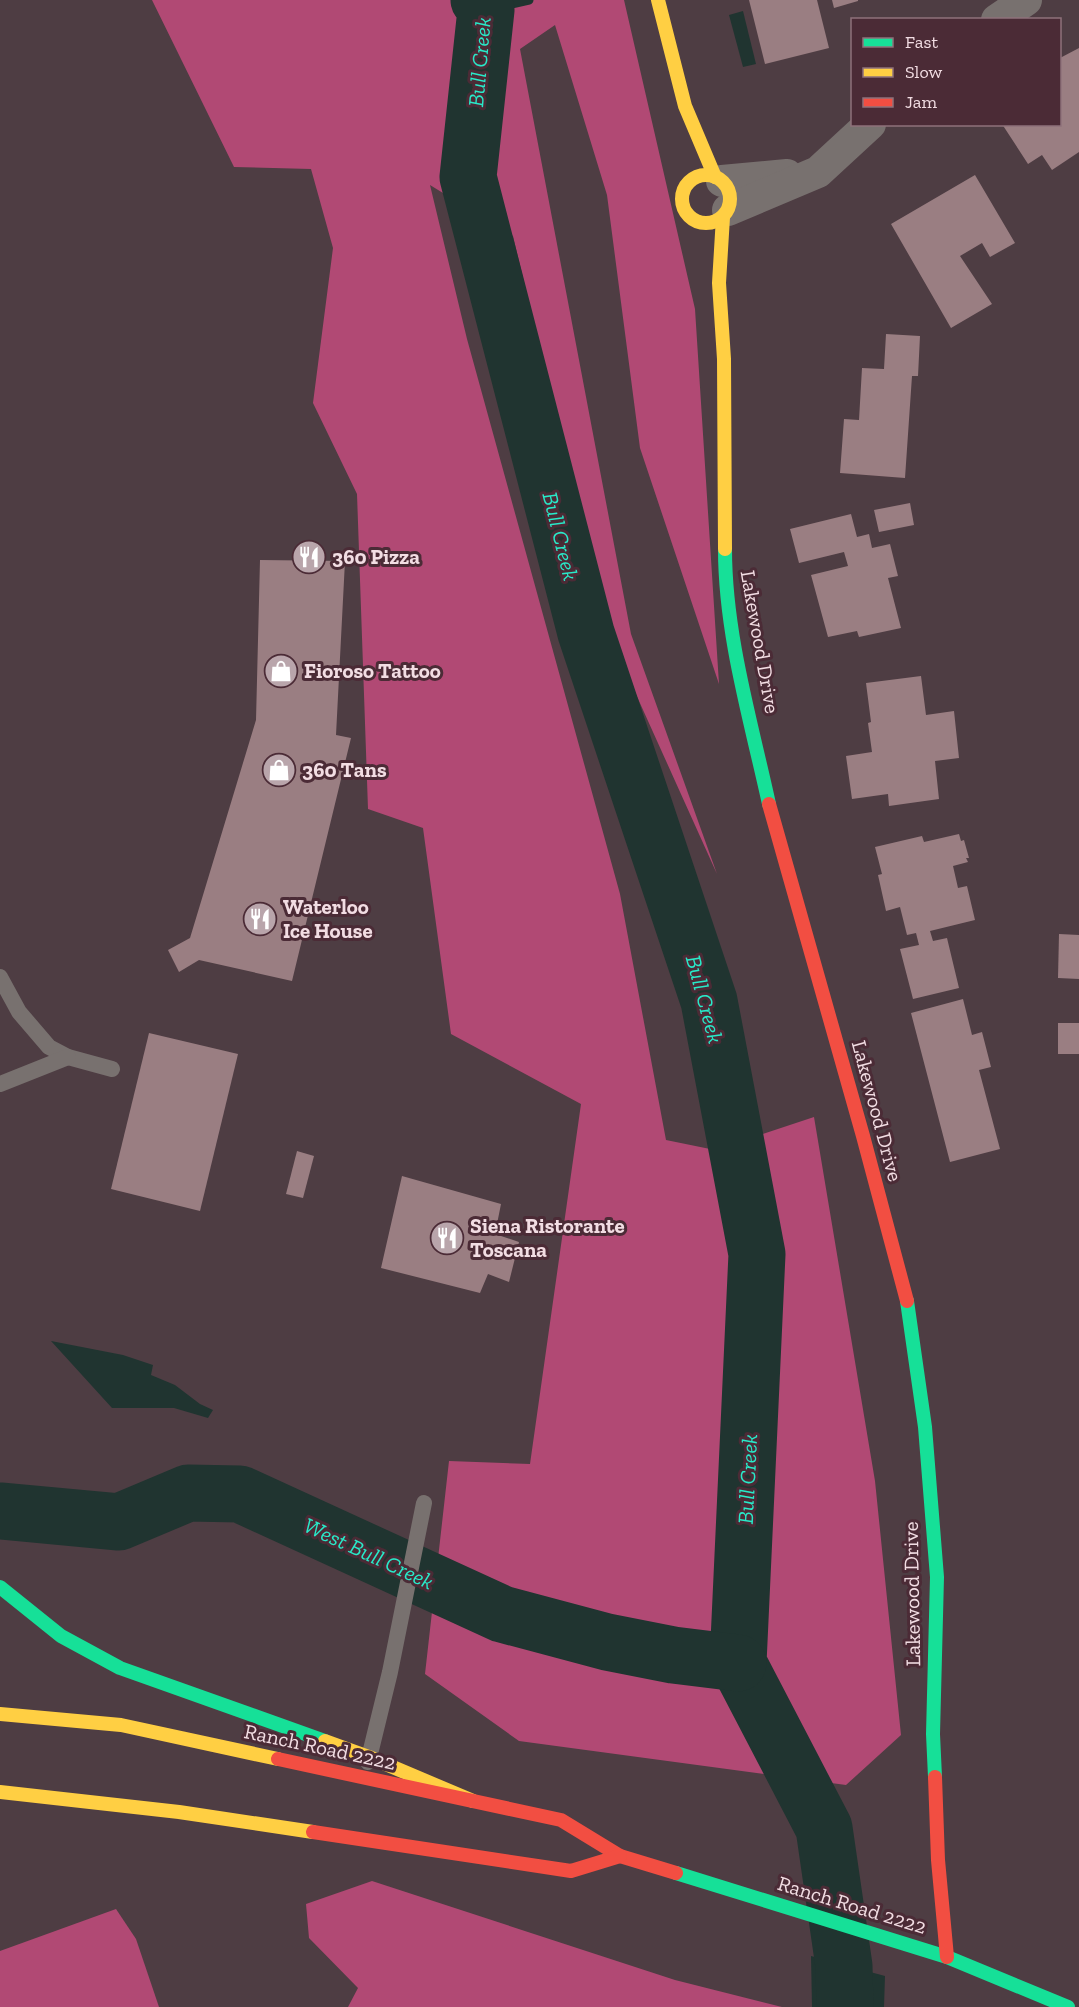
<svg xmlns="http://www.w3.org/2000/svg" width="1079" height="2007" font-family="'Zilla Slab',serif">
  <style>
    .forest { fill: #b14974 }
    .water { fill: #203430 }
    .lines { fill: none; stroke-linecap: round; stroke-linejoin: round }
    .stream { stroke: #203430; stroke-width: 9 }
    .river { stroke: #203430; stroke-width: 57 }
    .building { fill: #9a7e82 }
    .lane { stroke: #78716f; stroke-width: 16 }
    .street { stroke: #78716f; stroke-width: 32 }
    .fast { stroke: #16e098; stroke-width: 14 }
    .slow { stroke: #ffcf43; stroke-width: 14 }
    .jam { stroke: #f24e42; stroke-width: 14 }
    .labels { text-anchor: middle; stroke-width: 6; stroke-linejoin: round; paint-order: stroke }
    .poi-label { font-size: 21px; font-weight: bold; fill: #f2dde3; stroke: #4b2b36; text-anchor: start }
    .street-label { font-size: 21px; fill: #f2dde3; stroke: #4b2b36 }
    .water-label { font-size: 22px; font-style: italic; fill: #28eac9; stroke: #4b2b36 }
  </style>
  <rect width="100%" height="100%" fill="#4e3d43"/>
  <g class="forest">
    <polygon points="152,0 624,0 695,309 719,684 640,448 607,195 555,25 520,49 631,634 717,874 607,630 513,236 430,185 467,339 620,894 666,1140 715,1150 814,1117 875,1481 901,1735 846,1785 519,1741 425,1674 449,1461 530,1464 581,1104 451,1034 423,828 368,809 357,494 313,403 333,248 311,169 234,167"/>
    <polygon points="372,1881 675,1980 782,2007 348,2007 358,1988 309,1938 306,1904"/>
    <polygon points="116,1909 136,1939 159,2007 0,2007 0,1951"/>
  </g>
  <g class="water">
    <polygon points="743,11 756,64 743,67 729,15"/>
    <polygon points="51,1341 123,1355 153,1365 151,1375 175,1385 200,1404 213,1410 208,1418 174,1408 112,1408"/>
    <polygon points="811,1956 885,1976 884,2007 812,2007"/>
  </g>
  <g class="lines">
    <polyline class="stream" points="486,10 529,0"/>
    <g class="river">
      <polyline points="479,0 486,10 468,177 586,633 709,1001 757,1254 738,1663 824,1828 844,1966 845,2007"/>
      <polyline points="0,1511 119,1522 188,1493 240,1494 502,1614 607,1642 673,1655 738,1663"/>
    </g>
  </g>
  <g class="building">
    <polygon points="749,0 817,0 829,48 765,64"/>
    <polygon points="832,0 858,0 858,1 834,8"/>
    <polygon points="1079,48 1079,152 1052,170 1042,155 1028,164 1002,124 1060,124 1060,58"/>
    <polygon points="975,175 1015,243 990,257 982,243 960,256 992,304 951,328 891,224"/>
    <polygon points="886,334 920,336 918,376 912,376 905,478 840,473 844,419 859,420 862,368 884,369"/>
    <polygon points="910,503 914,525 879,532 874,510"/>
    <polygon points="851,514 857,537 869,534 872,548 890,544 898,576 888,578 901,628 859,637 857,631 828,637 811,575 848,566 844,552 799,563 790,529"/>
    <polygon points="260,560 345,561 336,735 351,738 292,981 199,960 179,972 168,950 190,938 256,720"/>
    <polygon points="921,676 926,715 954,711 959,758 935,761 939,799 889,806 888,794 852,799 846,756 872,752 868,723 871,722 866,683"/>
    <polygon points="959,834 961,841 964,840 969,858 966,858 968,862 953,866 958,888 967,886 975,920 930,931 933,941 947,938 959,988 913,999 900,949 919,945 916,933 907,935 900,907 886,911 878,875 882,874 875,847 922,836 924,842"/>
    <polygon points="1059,934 1079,935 1079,979 1058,978"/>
    <polygon points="963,999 972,1035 982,1032 991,1067 979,1070 1000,1149 950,1162 911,1013"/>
    <rect x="1058" y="1023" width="21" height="31"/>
    <polygon points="149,1033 238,1054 200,1211 111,1189"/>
    <polygon points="297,1151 314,1156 303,1198 286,1194"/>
    <polygon points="402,1176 501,1204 495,1234 519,1242 509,1282 488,1274 480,1293 381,1268"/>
  </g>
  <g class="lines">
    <g class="lane">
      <polyline points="0,977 19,1012 49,1047 68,1057 112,1069"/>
      <polyline points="0,1084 68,1057"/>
      <polyline points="368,1762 390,1672 424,1503"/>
    </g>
    <g class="street">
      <polyline points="997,20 1026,0"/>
      <polyline points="722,181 787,175"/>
      <polyline points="728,210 818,172 870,124"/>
    </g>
    <g class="fast">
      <path d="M725,549C725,635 751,721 769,804"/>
      <polyline points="907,1301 925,1427 937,1577 933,1734 935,1777"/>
      <polyline points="0,1587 61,1636 120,1668 325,1741"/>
      <polyline points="676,1873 947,1957 1068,2007"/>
    </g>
    <g class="slow">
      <polyline points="658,0 685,106 715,177"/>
      <circle cx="706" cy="199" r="24"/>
      <polyline points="723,217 719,283 724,359 725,549"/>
      <polyline points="0,1714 121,1725 278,1759"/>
      <polyline points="325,1741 369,1757 473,1801"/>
      <polyline points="0,1792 179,1812 313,1832"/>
    </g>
    <g class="jam">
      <polyline points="769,804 863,1136 907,1301"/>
      <polyline points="278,1759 561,1820 620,1856 676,1873"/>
      <polyline points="935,1777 938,1860 947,1957"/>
      <polyline points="313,1832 571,1871 620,1856"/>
    </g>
  </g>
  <defs>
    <symbol id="restaurant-disc" viewBox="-11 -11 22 22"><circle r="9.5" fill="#b9a5ab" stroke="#4b2b36"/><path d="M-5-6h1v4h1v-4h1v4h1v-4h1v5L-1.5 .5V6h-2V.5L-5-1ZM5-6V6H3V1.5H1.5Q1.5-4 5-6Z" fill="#fff"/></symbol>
    <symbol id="shop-disc" viewBox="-11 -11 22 22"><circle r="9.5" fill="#b9a5ab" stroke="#4b2b36"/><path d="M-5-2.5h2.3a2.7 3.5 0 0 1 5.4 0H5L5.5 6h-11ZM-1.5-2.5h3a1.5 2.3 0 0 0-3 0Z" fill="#fff"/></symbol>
  </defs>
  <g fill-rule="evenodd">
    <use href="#restaurant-disc" x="290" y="538" width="38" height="38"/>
    <use href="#shop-disc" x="262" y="652" width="38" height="38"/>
    <use href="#shop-disc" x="260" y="751" width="38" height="38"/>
    <use href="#restaurant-disc" x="241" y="900" width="38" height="38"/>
    <use href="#restaurant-disc" x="428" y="1219" width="38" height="38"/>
  </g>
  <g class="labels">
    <g class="poi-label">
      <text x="332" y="564">360 Pizza</text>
      <text x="304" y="678">Fioroso Tattoo</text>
      <text x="302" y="777">360 Tans</text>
      <text x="283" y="914">Waterloo<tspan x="283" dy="24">Ice House</tspan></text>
      <text x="470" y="1233">Siena Ristorante<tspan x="470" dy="24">Toscana</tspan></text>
    </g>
    <g class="street-label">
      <text transform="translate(760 642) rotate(80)" y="7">Lakewood Drive</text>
      <text transform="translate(877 1111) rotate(75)" y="7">Lakewood Drive</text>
      <text transform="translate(912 1594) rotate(-91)" y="7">Lakewood Drive</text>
      <text transform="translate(320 1747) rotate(12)" y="7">Ranch Road 2222</text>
      <text transform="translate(852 1905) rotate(17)" y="7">Ranch Road 2222</text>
    </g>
    <g class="water-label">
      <text transform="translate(479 62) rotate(-85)" y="8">Bull Creek</text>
      <text transform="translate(561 536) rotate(76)" y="8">Bull Creek</text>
      <text transform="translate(705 999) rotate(75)" y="8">Bull Creek</text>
      <text transform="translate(747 1479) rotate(-87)" y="8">Bull Creek</text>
      <text transform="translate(369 1553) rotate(25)" y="8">West Bull Creek</text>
    </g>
  </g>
  <rect x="851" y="18" width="210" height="108" fill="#4b2b36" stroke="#8e727b" stroke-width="1.5"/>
  <rect x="863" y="38" width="30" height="9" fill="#16e098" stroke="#8e727b" stroke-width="1.5"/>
  <text x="905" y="48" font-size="18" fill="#f2dde3">Fast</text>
  <rect x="863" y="68" width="30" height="9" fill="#ffcf43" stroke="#8e727b" stroke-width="1.5"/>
  <text x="905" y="78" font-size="18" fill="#f2dde3">Slow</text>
  <rect x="863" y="98" width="30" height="9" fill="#f24e42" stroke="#8e727b" stroke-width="1.5"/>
  <text x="905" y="108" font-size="18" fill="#f2dde3">Jam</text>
</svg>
